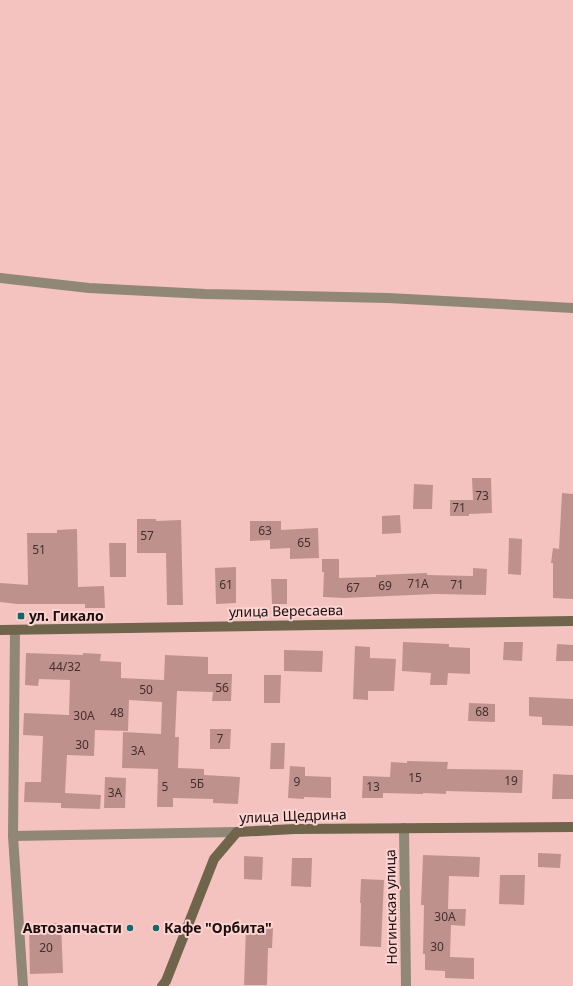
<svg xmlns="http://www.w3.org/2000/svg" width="573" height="986" font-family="'Noto Sans',sans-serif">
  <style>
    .building { fill: #bf918d }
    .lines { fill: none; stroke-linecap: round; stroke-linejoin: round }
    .lane { stroke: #908777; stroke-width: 10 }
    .street { stroke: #908777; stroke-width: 10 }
    .secondary { stroke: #71644c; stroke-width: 10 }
    .poi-dot { fill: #16656b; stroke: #fbd3d0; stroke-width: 1.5 }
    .labels { text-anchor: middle; stroke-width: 4; stroke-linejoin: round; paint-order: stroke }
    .number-label { font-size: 12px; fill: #462e2d }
    .street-label { font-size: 14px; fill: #1e0d0d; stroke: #fbd3d0 }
    .poi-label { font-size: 14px; font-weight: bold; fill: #1e0d0d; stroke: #fbd3d0; text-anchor: start }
  </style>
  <rect width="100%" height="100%" fill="#f5c3bf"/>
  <g class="building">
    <polygon points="472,478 491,478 492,513 469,514 469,516 450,516 450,500 473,500"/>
    <polygon points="414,484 433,485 432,509 413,509"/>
    <polygon points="562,493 573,494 573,599 553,598 553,563 551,563 553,548 559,549"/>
    <polygon points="400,515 401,533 382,534 382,516"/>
    <polygon points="137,519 156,519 156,521 181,520 183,605 167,605 166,553 137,553"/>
    <polygon points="250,521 281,521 281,530 318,528 319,558 290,559 290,548 270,549 270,540 250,541"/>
    <polygon points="77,529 78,587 104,586 105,608 85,608 85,604 17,604 0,602 0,583 28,585 27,533 57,533 57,530"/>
    <polygon points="509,538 522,539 521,575 508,574"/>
    <polygon points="109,543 126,543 126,577 110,577"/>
    <polygon points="322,559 339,559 339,578 376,577 376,575 427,573 427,575 473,576 473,568 487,569 486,595 435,594 344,598 323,597 324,572 322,572"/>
    <polygon points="236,567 236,603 216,604 215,568"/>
    <polygon points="271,579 287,579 287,604 272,604"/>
    <polygon points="403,642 449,644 449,647 470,648 470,674 448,673 447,685 430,685 431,673 402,671"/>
    <polygon points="504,642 523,642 522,661 503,660"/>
    <polygon points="557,644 573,645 573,661 556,661"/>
    <polygon points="355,646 370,647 370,658 396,659 394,691 368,691 368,700 353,699"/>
    <polygon points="284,650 323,651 322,672 284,671"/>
    <polygon points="26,653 83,655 83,653 101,654 100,661 121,662 121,678 164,680 165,655 208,657 208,674 232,674 231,701 212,701 213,692 177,691 175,737 179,737 178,768 204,769 204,775 240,777 238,804 213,803 213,799 173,798 173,807 157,807 158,769 122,768 123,732 161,734 162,702 129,700 128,731 95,730 94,756 67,755 65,793 101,795 100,809 61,808 61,803 24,802 25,782 41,782 43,736 23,735 24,713 69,715 70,680 39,679 38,686 25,685"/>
    <polygon points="264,675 281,675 280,703 264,703"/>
    <polygon points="529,697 573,699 573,726 542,725 542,717 529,716"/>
    <polygon points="469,703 495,704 495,722 468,721"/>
    <polygon points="210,729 231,729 230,749 210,749"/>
    <polygon points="271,743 285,743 284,769 270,769"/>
    <polygon points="407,761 448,762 447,769 523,770 522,793 446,791 446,794 423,793 423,794 383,793 383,798 362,798 363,776 390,777 391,762 407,763"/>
    <polygon points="290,766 305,767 305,776 331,777 331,798 304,797 304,799 288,798"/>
    <polygon points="553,774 573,775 573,799 552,799"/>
    <polygon points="105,777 126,778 125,808 104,808"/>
    <polygon points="538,853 561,854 560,868 538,867"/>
    <polygon points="423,855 480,857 479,877 449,876 448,909 466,909 465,926 451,925 450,957 474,958 474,979 445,978 445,971 425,970 425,954 423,954 424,905 421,905"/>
    <polygon points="244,856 263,857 262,880 244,879"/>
    <polygon points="292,858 312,858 311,887 291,886"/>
    <polygon points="500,875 525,875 524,905 499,904"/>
    <polygon points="361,879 384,880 381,947 360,946 361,903 360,903"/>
    <polygon points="61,923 63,973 30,974 29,924"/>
    <polygon points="246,927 273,928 272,948 268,948 267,985 244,985"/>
  </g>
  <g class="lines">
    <polyline class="lane" points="0,278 89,288 205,294 388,298 573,308"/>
    <g class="street">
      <polyline points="15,630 13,836 23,986"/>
      <polyline points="404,828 406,986"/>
      <polyline points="13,836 237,832"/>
    </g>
    <g class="secondary">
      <polyline points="0,630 573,621"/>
      <polyline points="162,986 166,981 214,859 237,832 295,829 573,827"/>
    </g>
  </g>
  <g class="poi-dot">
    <rect x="17" y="612" width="8" height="8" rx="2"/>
    <circle cx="130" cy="928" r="4"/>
    <circle cx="156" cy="928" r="4"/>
  </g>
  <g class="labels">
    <g class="number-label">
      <text x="482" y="500">73</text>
      <text x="459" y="512">71</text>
      <text x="265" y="535">63</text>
      <text x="147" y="540">57</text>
      <text x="304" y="547">65</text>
      <text x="39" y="554">51</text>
      <text x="418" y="588">71А</text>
      <text x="226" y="589">61</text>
      <text x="457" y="589">71</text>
      <text x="385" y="590">69</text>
      <text x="353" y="592">67</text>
      <text x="65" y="671">44/32</text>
      <text x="222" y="692">56</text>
      <text x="146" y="694">50</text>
      <text x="482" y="716">68</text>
      <text x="117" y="717">48</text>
      <text x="84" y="720">30А</text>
      <text x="220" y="743">7</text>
      <text x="82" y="749">30</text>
      <text x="138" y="755">3А</text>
      <text x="415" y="782">15</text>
      <text x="511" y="785">19</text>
      <text x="297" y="786">9</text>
      <text x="197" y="788">5Б</text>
      <text x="165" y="791">5</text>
      <text x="373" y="791">13</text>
      <text x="115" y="797">3А</text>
      <text x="445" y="921">30А</text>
      <text x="437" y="951">30</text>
      <text x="46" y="952">20</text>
    </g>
    <g class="street-label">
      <text transform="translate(286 611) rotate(-1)" y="5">улица Вересаева</text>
      <text transform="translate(293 816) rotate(-2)" y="5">улица Щедрина</text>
      <text transform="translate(391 907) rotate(-91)" y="5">Ногинская улица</text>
    </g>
    <g class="poi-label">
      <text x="29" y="621">ул. Гикало</text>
      <text x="122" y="933" text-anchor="end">Автозапчасти</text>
      <text x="164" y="933">Кафе "Орбита"</text>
    </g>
  </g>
</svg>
